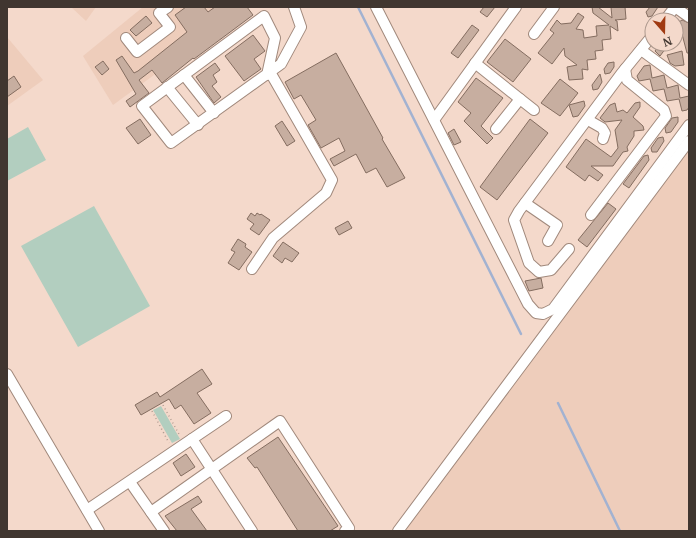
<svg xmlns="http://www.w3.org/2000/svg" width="696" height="538" font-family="Merriweather,serif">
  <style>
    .built { fill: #eecdbb }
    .green { fill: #b2cebf }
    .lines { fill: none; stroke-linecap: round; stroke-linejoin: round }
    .stream { stroke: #a2b2d1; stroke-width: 2.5 }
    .building { fill: #c7aea0; stroke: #846d60 }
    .minor-casing { stroke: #a1897c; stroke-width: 12 }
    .path { stroke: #b09c91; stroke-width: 1.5; stroke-dasharray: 1 3; stroke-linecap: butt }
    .minor { stroke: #fff; stroke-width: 10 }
  </style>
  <rect width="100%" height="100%" fill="#f4d9cb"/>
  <g class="built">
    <polygon points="71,7 96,7 86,21"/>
    <polygon points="143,7 247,7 113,105 83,56"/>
    <polygon points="7,37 43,80 7,106"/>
    <polygon points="689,135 689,531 393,531 538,339"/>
  </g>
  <g class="green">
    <polygon points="28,127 46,160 7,181 7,139"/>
    <polygon points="94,206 150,306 78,347 21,246"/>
    <polygon points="161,406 180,439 172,443 153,410"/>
  </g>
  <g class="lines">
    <g class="stream">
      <polyline points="358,7 521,334"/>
      <polyline points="558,403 620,531"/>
    </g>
  </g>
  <g class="building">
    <polygon points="186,7 204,7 208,12 215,7 247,7 253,15 194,59 193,58 162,83 152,70 139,80 149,93 130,107 126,101 136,94 116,60 122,56 134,73 138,71 187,32 175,15"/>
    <polygon points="484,7 495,7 487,17 480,12"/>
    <polygon points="592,7 598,7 612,18 611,7 625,7 626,19 615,20 617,21 618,31 610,26 611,39 602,40 603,50 595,51 596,59 587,60 588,70 582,69 583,79 569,80 567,67 577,65 565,56 564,48 552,64 538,53 554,33 550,30 557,20 561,24 571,23 578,13 584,17 576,29 583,30 584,38 597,36 596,26 609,25 593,13"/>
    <polygon points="650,7 658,7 652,16 648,17 646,12"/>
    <polygon points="146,16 152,23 136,36 130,30"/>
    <polygon points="682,20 689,23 689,53 687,53 682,34 676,35 676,24"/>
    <polygon points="472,25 479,30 458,58 451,53"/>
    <polygon points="253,35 265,51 254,59 261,69 244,81 225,56"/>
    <polygon points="505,39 531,59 513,82 487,62"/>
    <polygon points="660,44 669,44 660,56 655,51"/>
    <polygon points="682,51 684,65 675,66 670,63 667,55"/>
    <polygon points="336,53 383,138 382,139 405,178 387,187 376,168 366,173 356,154 334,166 330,159 345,151 339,138 321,148 308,125 316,120 301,95 294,99 285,82"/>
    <polygon points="103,61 109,69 102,75 95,67"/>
    <polygon points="614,62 614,67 610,73 605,74 604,69 608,63"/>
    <polygon points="215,63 220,70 213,75 217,82 212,86 221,97 214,103 196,77"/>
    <polygon points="650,65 652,78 664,75 667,88 678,85 680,98 689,96 689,107 687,110 682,111 679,99 667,101 664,89 653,91 650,79 639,81 637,76 644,66"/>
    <polygon points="600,74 602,82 598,89 593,90 592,85"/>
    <polygon points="14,76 21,87 7,97 7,81"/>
    <polygon points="476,78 503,98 481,126 493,138 487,144 464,121 471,113 458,102"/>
    <polygon points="560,79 578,93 560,116 541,103"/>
    <polygon points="584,101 585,106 578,116 573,117 569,105"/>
    <polygon points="640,102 640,107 633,117 643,126 644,130 634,131 634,136 627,147 628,151 623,152 613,166 591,166 603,175 598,181 589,175 585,181 566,167 586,139 611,157 618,148 615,130 622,120 605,122 600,118 610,105 615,103 617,112 623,110 627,113 635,103"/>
    <polygon points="678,117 678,122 671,132 666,133 665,128 672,118"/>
    <polygon points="140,119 151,135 138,144 126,128"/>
    <polygon points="530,119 548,133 497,200 480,187"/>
    <polygon points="282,121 295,141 287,146 275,126"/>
    <polygon points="454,129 461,142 454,145 448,133"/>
    <polygon points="663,137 664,141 657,152 652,152 651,148 658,138"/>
    <polygon points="648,155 649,160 629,188 623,184 644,156"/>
    <polygon points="608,203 616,209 587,247 578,240"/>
    <polygon points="251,213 255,216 257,213 260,215 261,214 270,220 259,235 250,229 254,224 247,219"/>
    <polygon points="348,221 352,228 339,235 335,228"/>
    <polygon points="238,239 246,244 245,247 252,252 239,270 228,263 235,252 231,250"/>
    <polygon points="283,242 299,253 292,262 285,258 282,263 273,256"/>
    <polygon points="541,278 543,288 529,291 525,281"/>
    <polygon points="202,369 212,384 197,393 211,413 194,424 181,405 175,409 169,399 141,415 135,405 157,392 160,397"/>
    <polygon points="278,437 338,526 330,531 298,531 257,467 255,468 247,458"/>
    <polygon points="186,454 195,467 181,476 173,463"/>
    <polygon points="198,496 202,502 191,509 207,531 177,531 165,516"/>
  </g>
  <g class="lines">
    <defs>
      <g id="minor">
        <polyline points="376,7 528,304 536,313 543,314 553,309 689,125"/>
        <polyline points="675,7 689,17"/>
        <polyline points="665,20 675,7"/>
        <polyline points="534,34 554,7"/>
        <polyline points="126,38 137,52 170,27 159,13 168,7"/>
        <polyline points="641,50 689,85"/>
        <polyline points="475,63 520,99 496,129"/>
        <polyline points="184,75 214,113"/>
        <polyline points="267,75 275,38 264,16 142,106 171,143 281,64 301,27 294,7"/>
        <polyline points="167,87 198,125"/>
        <polyline points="520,99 534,110"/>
        <polyline points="434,120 516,7"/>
        <polyline points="588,120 602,128 605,133 603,139"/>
        <polyline points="525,203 557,225 548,241"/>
        <polyline points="591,215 666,116 664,110 627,80 625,69"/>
        <polyline points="569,249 551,270 539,272 529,263 514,220 519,211 621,74 652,36"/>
        <polyline points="252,269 273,238 326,193 332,180 270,72"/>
        <polyline points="7,374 99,531"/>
        <polyline points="192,439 252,531"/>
        <polyline points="130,482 164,531"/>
        <polyline points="87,510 226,416"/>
        <polyline points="151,512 280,421 349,528 345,531"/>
        <polyline points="398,531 689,141"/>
      </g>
    </defs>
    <use href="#minor" class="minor-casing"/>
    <g class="path">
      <polyline points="163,405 180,436"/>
      <polyline points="152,411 169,443"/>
    </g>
    <use href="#minor" class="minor"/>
  </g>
  <rect width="696" height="538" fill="none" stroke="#403630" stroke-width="16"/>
  <g transform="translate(664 32) rotate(160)"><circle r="19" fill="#f4d9cb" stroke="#ac988d"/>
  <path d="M0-3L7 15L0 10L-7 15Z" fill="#a03a12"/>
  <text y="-6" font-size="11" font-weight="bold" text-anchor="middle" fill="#403630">N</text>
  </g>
</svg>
